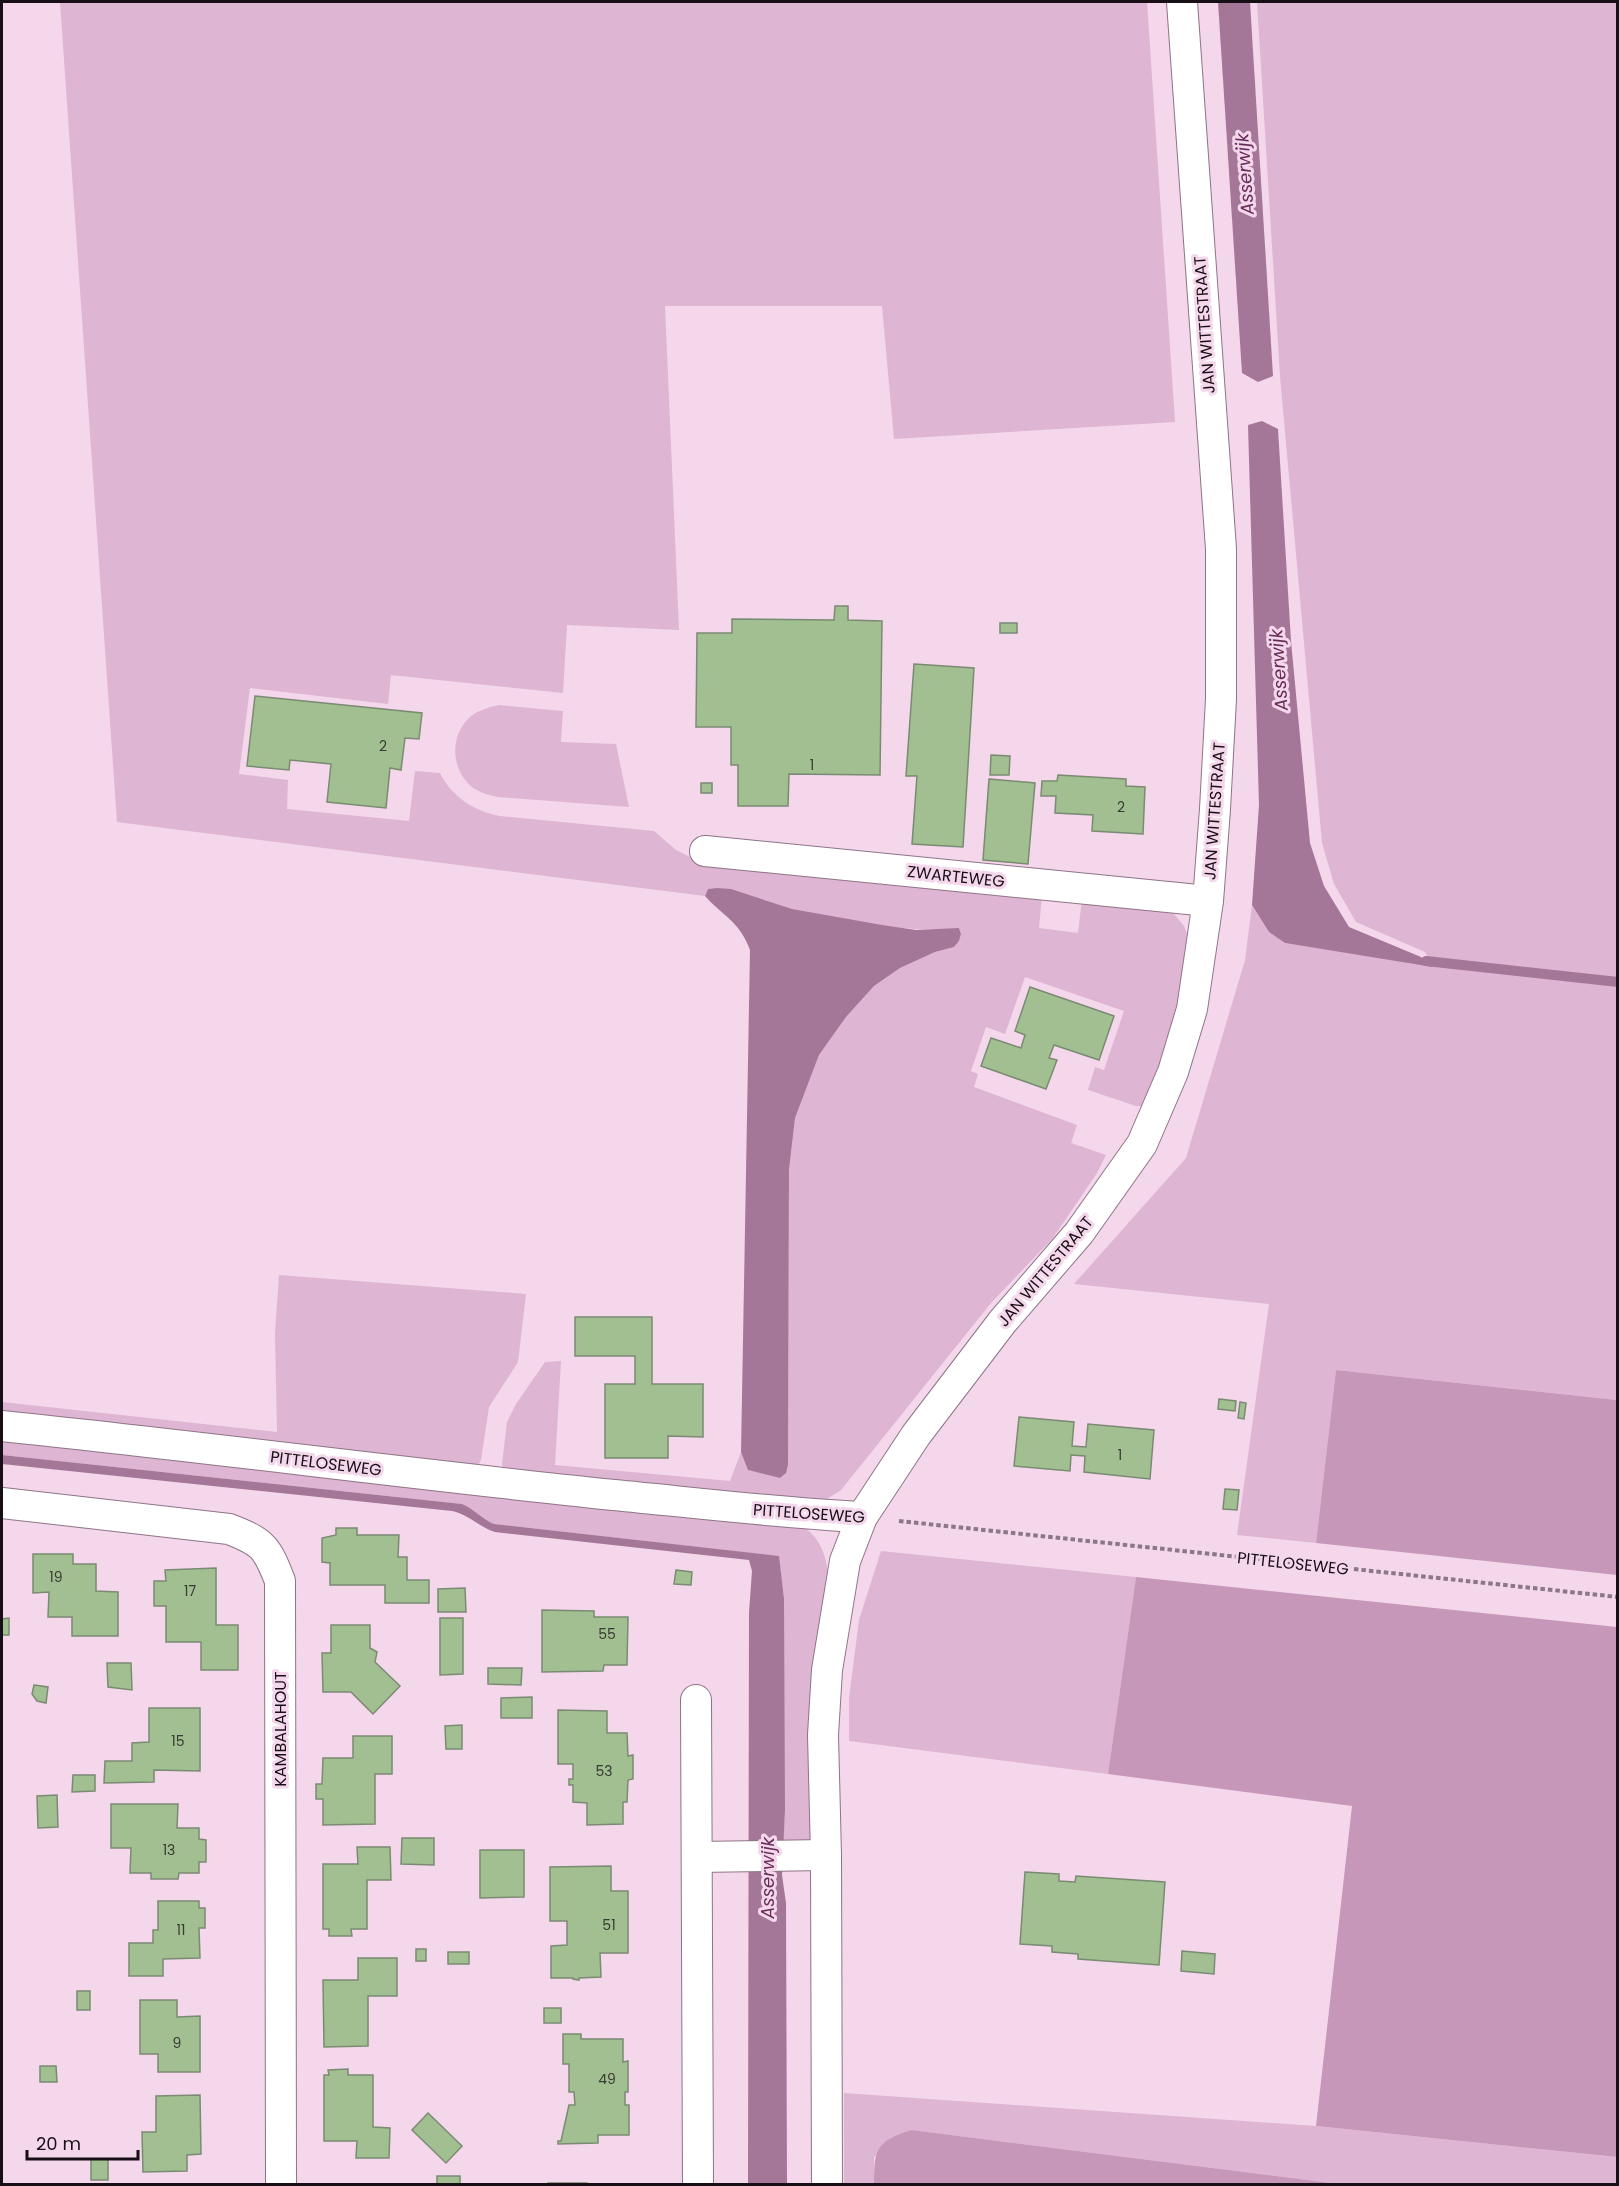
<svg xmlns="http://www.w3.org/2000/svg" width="1619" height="2186" font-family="Poppins,sans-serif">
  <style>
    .green { fill: #deb5d2 }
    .forest { fill: #c797ba }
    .water { fill: #a47697 }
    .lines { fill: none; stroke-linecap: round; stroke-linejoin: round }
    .stream { stroke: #a47697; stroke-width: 10 }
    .building { fill: #a1bf90; stroke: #7b8b73; stroke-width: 1.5 }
    .minor-casing { stroke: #8e7486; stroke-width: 32 }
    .path { stroke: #8b7785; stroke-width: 4; stroke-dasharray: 4.5 3; stroke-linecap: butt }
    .minor { stroke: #fff; stroke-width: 30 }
    .labels { text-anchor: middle; stroke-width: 6; stroke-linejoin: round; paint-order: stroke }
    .number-label { font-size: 14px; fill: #3a3a34 }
    .street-label { font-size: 16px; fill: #180e15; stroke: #f4d7eb }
    .water-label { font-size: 18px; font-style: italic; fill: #662c59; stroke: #f4d7eb }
  </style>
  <rect width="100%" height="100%" fill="#f4d7eb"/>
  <g class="green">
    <path d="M60,2H1147L1175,422L894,439L882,306H665L679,630L567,625L563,693L391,675L388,704L250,688L239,774L288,780L287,809L409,821L415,771L440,773C452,797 474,811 500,816L654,831L676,850L696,860L1042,895L1039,928L1078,933L1082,899L1163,907L1175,915L1184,926L1188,937L1187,957L1170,1042L1143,1106H1136L1088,1090L1095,1067L1104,1070L1124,1011L1025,977L1005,1034L986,1027L971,1071L978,1074L974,1087L1077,1125L1071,1143L1106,1155L1097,1173L1053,1238L991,1303L841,1490L822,1502L504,1472L502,1464L507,1422L516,1404L545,1362L561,1361L555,1465L730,1481L741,1452L749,1470L780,1478L785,1473L788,1465L789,1170L795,1118L819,1055L846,1017L874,986L900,968L935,952L954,947L959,941L961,934L959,928C906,934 844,920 792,909C764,902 737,886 708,889L705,896L117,822Z"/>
    <polygon points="1257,2 1617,2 1617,1400 1336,1370 1316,1543 1237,1535 1269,1304 1074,1284 1186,1158 1245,960 1252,905 1269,932 1285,943 1433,966 1425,952 1356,922 1334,884 1322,843 1280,376"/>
    <path d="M498,705L563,711L561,742L616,744L629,807L498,797C489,795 480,793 472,787C452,771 449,738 468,719C476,711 487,708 498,705Z"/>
    <polygon points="279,1275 526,1294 518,1362 489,1407 481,1460 478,1466 2,1418 2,1402 277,1432 275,1333"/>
    <path d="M2,1434L801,1525C819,1536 826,1554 828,1574L811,1839L807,1841L783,1844L785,1810L778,1556L494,1524C482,1519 474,1509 462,1504L2,1455Z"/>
    <polygon points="881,1551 1136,1577 1108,1774 849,1741 849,1698 859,1620"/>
    <polygon points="844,2093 1316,2126 1617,2157 1617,2184 1339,2184 912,2130 874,2157 874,2184 844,2184"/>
  </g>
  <g class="forest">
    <polygon points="1336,1370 1617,1400 1617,1575 1316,1543"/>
    <polygon points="1136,1577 1617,1627 1617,2157 1316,2126 1352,1806 1108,1774"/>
    <path d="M912,2130L1339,2184H874C874,2149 876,2141 912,2130Z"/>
  </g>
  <g class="water">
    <polygon points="1218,2 1250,2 1273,376 1258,382 1242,373"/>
    <polygon points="1262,421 1278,429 1291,641 1310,843 1324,886 1349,927 1421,957 1433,967 1285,943 1269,932 1252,905 1259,805 1248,425"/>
    <path d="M717,888L731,889L792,909L882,925L916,930L959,928L961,934L959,941L954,947L935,952L900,968L874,986L846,1017L819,1055L795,1118L789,1170L788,1465L786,1473L780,1478L748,1470L741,1452L750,950C739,921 724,917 705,896L708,889Z"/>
    <path d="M2,1455L462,1504C474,1509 482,1519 494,1524L779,1556L784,1599L785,1810L782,1875L786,1903L787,2184H748L749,1613L752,1571L749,1560L495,1532C479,1527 468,1514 452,1511L2,1464Z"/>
  </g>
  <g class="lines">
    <polyline class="stream" points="1426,961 1618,982"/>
  </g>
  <g class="building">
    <polygon points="835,606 848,606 848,620 882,621 880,775 789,774 788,806 738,806 738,765 731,765 731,727 696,727 697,633 732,633 732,619 834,620"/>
    <rect x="1000" y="623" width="17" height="10"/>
    <polygon points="914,664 974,668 963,847 912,844 917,776 906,776"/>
    <polygon points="255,696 422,713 419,739 405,738 401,770 390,768 386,808 327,802 331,764 290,760 289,770 247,766"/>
    <polygon points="991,755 1010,756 1009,775 990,775"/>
    <polygon points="1058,775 1126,779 1126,786 1145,787 1143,834 1092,831 1093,815 1055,813 1056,796 1041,796 1042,781 1057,781"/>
    <polygon points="989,779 1035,783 1028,864 983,860"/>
    <rect x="701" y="783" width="11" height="10"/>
    <polygon points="1030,987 1114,1016 1099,1060 1054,1045 1049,1058 1057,1060 1046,1089 981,1066 991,1038 1021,1048 1025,1035 1015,1031"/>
    <polygon points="575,1317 652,1317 652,1384 703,1384 703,1437 668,1436 668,1458 605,1458 605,1384 635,1384 635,1356 575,1356"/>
    <polygon points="1219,1399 1236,1401 1235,1411 1218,1409"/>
    <polygon points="1240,1402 1246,1403 1244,1419 1238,1418"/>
    <polygon points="1019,1417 1074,1422 1072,1446 1086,1447 1088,1424 1154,1430 1150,1479 1084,1472 1085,1456 1071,1455 1070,1471 1014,1466"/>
    <polygon points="1225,1489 1239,1490 1237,1510 1223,1509"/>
    <polygon points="336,1528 357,1528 357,1535 399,1535 398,1557 407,1557 407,1580 429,1580 429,1603 385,1603 385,1585 330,1585 330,1563 322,1562 322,1538 336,1535"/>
    <polygon points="33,1554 73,1554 73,1564 96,1564 96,1591 118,1592 118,1636 72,1636 72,1617 48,1617 49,1592 33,1593"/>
    <polygon points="216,1568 216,1625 238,1625 238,1670 201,1670 201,1642 166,1642 166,1606 154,1606 154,1581 166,1581 165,1570"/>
    <polygon points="676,1570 692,1572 691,1585 674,1584"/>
    <polygon points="465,1588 466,1612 438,1612 438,1589"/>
    <polygon points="542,1610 594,1611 594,1617 628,1617 627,1665 604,1665 603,1671 542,1672"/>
    <polygon points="9,1618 9,1635 2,1635 2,1619"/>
    <polygon points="440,1618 463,1618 463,1674 440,1675"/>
    <polygon points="331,1625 370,1625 370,1648 377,1652 375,1662 400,1686 373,1714 351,1692 323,1692 322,1653 331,1653"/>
    <polygon points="107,1663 131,1663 132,1690 108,1687"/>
    <polygon points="488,1668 522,1668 521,1685 488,1684"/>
    <polygon points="34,1685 48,1687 46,1703 37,1701 32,1694"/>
    <polygon points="532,1697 532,1718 501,1718 501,1698"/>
    <polygon points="149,1708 200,1708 200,1771 154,1770 154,1782 104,1783 105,1761 132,1761 132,1743 149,1742"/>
    <polygon points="558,1710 607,1711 607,1733 627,1733 628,1756 633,1755 633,1779 628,1780 627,1802 623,1802 623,1824 587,1825 587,1803 573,1802 573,1785 569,1785 569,1779 573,1779 573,1764 558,1764"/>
    <polygon points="462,1725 462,1749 446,1749 445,1726"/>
    <polygon points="353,1736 392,1736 392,1774 375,1774 375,1824 323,1825 323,1799 316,1799 316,1784 322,1784 323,1758 353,1758"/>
    <polygon points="73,1775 95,1775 95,1791 72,1792"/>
    <polygon points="57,1795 58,1827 38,1828 37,1796"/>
    <polygon points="111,1804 178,1804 177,1828 199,1828 199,1839 206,1840 206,1862 199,1862 199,1873 179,1873 178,1879 151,1879 151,1873 130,1873 131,1848 111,1848"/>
    <polygon points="402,1838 434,1838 434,1865 401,1864"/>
    <polygon points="357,1847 390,1847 391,1880 367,1880 367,1929 351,1929 352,1936 329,1936 329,1929 323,1929 323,1864 358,1864"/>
    <polygon points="480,1850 524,1850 524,1897 480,1898"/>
    <polygon points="611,1866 611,1891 628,1891 628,1953 600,1953 601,1977 579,1978 579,1980 573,1979 573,1978 551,1978 551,1946 567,1945 567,1921 550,1921 550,1867"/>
    <polygon points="1025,1872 1059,1874 1059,1881 1075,1882 1076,1876 1165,1882 1159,1965 1078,1959 1078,1954 1052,1952 1052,1946 1020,1944"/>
    <polygon points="158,1901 199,1901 199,1908 205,1908 205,1928 199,1928 200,1958 163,1959 163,1976 129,1976 129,1943 153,1943 153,1930 158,1930"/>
    <rect x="416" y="1949" width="10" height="12"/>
    <polygon points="1182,1951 1215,1954 1214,1974 1181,1971"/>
    <rect x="448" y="1952" width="21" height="12"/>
    <polygon points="358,1958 397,1958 397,1996 368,1996 368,2046 324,2047 323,1980 358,1980"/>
    <rect x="77" y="1991" width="13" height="19"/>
    <polygon points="140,2000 177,2000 177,2017 200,2016 200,2072 158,2072 158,2054 140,2054"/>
    <rect x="544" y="2008" width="17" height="15"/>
    <polygon points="563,2034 581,2034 581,2039 623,2039 623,2062 628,2061 628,2092 625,2092 625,2105 629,2105 629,2135 598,2135 598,2143 558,2144 558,2141 561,2141 569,2105 575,2105 574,2092 569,2092 569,2064 563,2064"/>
    <polygon points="40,2066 56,2066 57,2082 40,2082"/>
    <polygon points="348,2069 348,2075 373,2075 373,2127 390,2128 389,2158 356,2158 357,2141 324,2141 324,2075 329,2075 328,2070"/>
    <polygon points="200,2095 201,2154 187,2155 187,2171 143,2172 142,2132 156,2132 156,2096"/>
    <polygon points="428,2113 462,2146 446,2163 412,2130"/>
    <rect x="91" y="2159" width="17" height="21"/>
    <rect x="437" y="2176" width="23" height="8"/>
    <rect x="548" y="2183" width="39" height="1"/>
  </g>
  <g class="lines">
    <defs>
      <g id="minor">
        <polyline points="705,851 1208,901"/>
        <path d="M2,1426C206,1447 410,1474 614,1495C697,1503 779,1513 862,1517"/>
        <path d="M2,1503L229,1529C263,1542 267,1547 280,1581L281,2184"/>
        <polyline points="696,1700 698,2184"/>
        <polyline points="697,1857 826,1855"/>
        <polyline points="827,2184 826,1855 823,1735 827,1670 845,1561 862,1517 916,1435 1003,1321 1079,1233 1142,1144 1173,1072 1192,1009 1208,901 1215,809 1221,699 1221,549 1182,2"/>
      </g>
    </defs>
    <use href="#minor" class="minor-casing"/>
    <polyline class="path" points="899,1521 1618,1597"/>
    <use href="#minor" class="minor"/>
  </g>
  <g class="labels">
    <g class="number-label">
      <text x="383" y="751">2</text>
      <text x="812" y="770">1</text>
      <text x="1121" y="812">2</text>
      <text x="1120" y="1460">1</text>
      <text x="56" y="1582">19</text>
      <text x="190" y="1596">17</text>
      <text x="607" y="1639">55</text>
      <text x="178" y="1746">15</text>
      <text x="604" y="1776">53</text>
      <text x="169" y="1855">13</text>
      <text x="609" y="1930">51</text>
      <text x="181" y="1935">11</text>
      <text x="177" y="2048">9</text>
      <text x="607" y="2084">49</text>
    </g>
    <g class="street-label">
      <text transform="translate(1204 325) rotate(-94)" y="6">JAN WITTESTRAAT</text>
      <text transform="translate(1214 811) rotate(-86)" y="6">JAN WITTESTRAAT</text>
      <text transform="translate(956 876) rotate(6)" y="6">ZWARTEWEG</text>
      <text transform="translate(1045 1271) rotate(-50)" y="6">JAN WITTESTRAAT</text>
      <text transform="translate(326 1463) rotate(7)" y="6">PITTELOSEWEG</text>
      <text transform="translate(809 1513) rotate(4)" y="6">PITTELOSEWEG</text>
      <text transform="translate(1293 1563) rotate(6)" y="6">PITTELOSEWEG</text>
      <text transform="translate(280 1729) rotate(-90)" y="6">KAMBALAHOUT</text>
    </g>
    <g class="water-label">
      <text transform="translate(1245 174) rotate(-94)" y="6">Asserwijk</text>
      <text transform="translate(1279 670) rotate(-94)" y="6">Asserwijk</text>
      <text transform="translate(768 1878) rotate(-90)" y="6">Asserwijk</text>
    </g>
  </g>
  <rect width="1619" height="2186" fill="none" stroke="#180e15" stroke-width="6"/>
  <path d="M27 2150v9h111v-9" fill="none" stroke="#180e15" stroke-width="3"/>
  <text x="36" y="2150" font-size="18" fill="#180e15" stroke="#f4d7eb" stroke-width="4.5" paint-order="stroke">20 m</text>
</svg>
